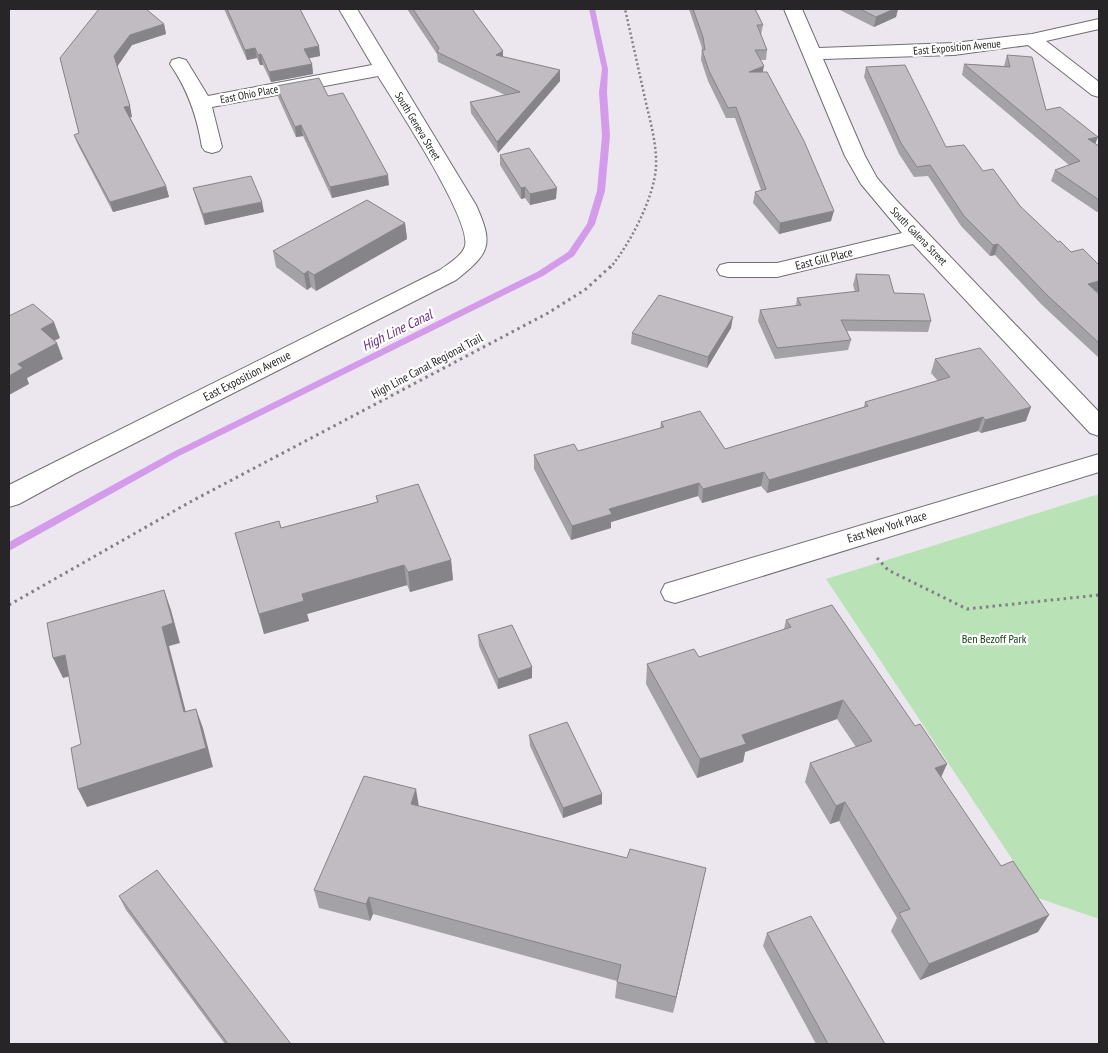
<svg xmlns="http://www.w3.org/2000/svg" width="1108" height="1053" font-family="'PT Sans Narrow',sans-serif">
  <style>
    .green { fill: #b9e3b6 }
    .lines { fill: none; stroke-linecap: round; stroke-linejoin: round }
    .stream { fill: #d39bea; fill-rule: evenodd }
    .minor-casing { stroke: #726e74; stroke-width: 2 }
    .path-far1 { stroke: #838084; stroke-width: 2.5; stroke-dasharray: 2 2.5; stroke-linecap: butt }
    .path { stroke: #838084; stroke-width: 3; stroke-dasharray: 2.5 4; stroke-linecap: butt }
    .minor { fill: #fff; fill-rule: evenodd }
    .wall { fill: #a5a2a7 }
    .shaded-wall { fill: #868488 }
    .building { fill: #c0bcc2; stroke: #868488 }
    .labels { text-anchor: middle; stroke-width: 4.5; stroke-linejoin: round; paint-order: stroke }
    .far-street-label { font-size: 11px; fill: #272527; stroke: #fff }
    .street-label { font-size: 12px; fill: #272527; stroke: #fff }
    .park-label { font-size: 12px; fill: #144413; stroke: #fff }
    .water-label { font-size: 14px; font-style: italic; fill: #6e2b86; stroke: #fff }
  </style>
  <rect width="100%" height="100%" fill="#ece7ee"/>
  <polygon class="green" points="1099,494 1099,919 1038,898 826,579"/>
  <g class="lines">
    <polygon class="stream" points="589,9 595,9 608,69 607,92 610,136 605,191 595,224 574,256 543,276 179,456 9,551 9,542 173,452 537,272 568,252 587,224 597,191 602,136 599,92 602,69"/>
    <defs>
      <g id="minor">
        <path d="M339,9H357L476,205C494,245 490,253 456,280L74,474L19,504L9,507V485L440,270C448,264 462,256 465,246C472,220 395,104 378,76L212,107L222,147L219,151L212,153L205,151L202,147C197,116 188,90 170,64L172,60L179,58L186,60L208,96L372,65Z"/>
        <polygon points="784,9 802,9 819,48 954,43 1032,34 1099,19 1099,29 1046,41 1099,82 1099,97 1092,95 1028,45 954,55 823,59 865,156 877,178 896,200 1099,412 1099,436 1090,433 913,244 777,277 728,277 720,275 717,270 720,265 728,263 777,263 902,233 861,184 845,156"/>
        <polygon points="1099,454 1099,472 675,603 665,600 661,592 665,584 675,581"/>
      </g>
    </defs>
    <use href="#minor" class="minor-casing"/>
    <path class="path-far1" d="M610,268C630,244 654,198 656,167C657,146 651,124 646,103C639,71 632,40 625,9"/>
    <g class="path">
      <polyline points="877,558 888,570 967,609 1099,595"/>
      <polyline points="9,605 190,502 548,313 586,289 611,266"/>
    </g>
    <use href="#minor" class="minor"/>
  </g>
  <g class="wall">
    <polygon points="224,9 300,9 319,46 320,56 309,58 312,64 313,74 271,82 263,65 260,65 257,58 247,60"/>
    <polygon points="407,9 472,9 503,51 503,57 560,70 560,81 498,153 471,113 470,102 505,95 438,62 437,54"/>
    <polygon points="689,9 755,9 763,25 761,35 767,50 766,60 761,60 763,72 831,221 779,234 753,203 755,192 761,190 735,118 726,118 708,81 701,60 702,48"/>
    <polygon points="838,9 898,9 896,17 874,27"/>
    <polygon points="164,24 166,34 132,45 117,66 132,117 130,117 166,186 169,197 113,212 78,145 74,135 79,133 60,58"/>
    <polygon points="1007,55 1046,110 1099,146 1099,211 1097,212 1051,181 1055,170 1069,165 962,75 964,64 1004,66"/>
    <polygon points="866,67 946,147 983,171 1058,242 1071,252 1099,265 1099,291 1097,292 1099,294 1099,358 1042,305 995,255 990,256 961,226 928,176 914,177 899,154 864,77"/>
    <polygon points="276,86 328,96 389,185 332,198 303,136 296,137 278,97"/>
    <polygon points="500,155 556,199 530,205 525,198 521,199 500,165"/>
    <polygon points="193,188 264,212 205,225 196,198"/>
    <polygon points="405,223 407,239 316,291 311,287 307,290 276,267 273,251"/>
    <polygon points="856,274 894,293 931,321 928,332 847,331 851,340 848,350 775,359 758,321 760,310 796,306 797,298 855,292 853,285"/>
    <polygon points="731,328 707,368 631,344 632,333"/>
    <polygon points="935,359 1026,421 981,433 978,431 767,493 761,486 702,503 698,496 611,522 611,528 571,540 534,469 534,455 578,451 660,429 661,422 725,449 864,407 865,402 938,381 931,373"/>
    <polygon points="376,496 451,560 453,580 410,592 407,585 307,614 309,621 264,634 235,533 281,528 377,502"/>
    <polygon points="786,620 941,777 1038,932 920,980 891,931 897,918 839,821 830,824 805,782 810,763 856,747 837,719 745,752 743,762 697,778 646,684 647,664 699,657 784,629"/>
    <polygon points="478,635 532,667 532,678 498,689 479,646"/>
    <polygon points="529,735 602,794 602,804 563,818 530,746"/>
    <polygon points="419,806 627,858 706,868 702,885 673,1013 615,998 617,981 373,914 370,921 319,908 314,890"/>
    <polygon points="119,896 291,1044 225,1044 126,910"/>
    <polygon points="767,933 885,1044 816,1044 763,946"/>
  </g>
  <g class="shaded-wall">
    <polygon points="894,9 898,9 896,17 874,27 876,17"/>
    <polygon points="164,24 166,34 132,45 117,67 114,56 130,35"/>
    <polygon points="319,46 320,56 305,59 304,49"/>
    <polygon points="255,48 257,58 247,60 245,50"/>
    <polygon points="503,51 503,61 496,55"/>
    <polygon points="261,54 263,65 260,65 258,55"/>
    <polygon points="312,64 313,74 271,82 269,72"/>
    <polygon points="764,66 762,76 749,72"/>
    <polygon points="560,70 560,81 498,153 497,142"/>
    <polygon points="130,106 132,117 127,118 124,107"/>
    <polygon points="301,125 303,136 296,137 295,127"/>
    <polygon points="1098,137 1094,147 1088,139"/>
    <polygon points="388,175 389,185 332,198 330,187"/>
    <polygon points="166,186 169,197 113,212 110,202"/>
    <polygon points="525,187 525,198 521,199 521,188"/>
    <polygon points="557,188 556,199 530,205 530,194"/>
    <polygon points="262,202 264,212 205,225 203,214"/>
    <polygon points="834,211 831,221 779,234 780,223"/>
    <polygon points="405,223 407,239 316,291 314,275"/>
    <polygon points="998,244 995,255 990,256 993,245"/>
    <polygon points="308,271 311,287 307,290 304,274"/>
    <polygon points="1099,281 1099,291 1084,295 1088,284"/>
    <polygon points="733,317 731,328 707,368 708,357"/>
    <polygon points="54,322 60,338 46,345 41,329"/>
    <polygon points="57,343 63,359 27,378 29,384 9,395 9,376 18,364"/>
    <polygon points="1031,407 1026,421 981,433 985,420"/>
    <polygon points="983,417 978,431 767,493 769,480"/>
    <polygon points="764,472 761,486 702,503 703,489"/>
    <polygon points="699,483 698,496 611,522 611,528 571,540 572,526 609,509"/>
    <polygon points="451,560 453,580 410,592 408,572"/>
    <polygon points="404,565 407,585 307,614 309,621 264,634 259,614 302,594"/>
    <polygon points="164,590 171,610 180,643 169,646 191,732 184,712 162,627"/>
    <polygon points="65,655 74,675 63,678 53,658"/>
    <polygon points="532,667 532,678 498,689 498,679"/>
    <polygon points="843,700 837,719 745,752 743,762 697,778 700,759 742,735"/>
    <polygon points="196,709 203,728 213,767 87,807 78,789"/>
    <polygon points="947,764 939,782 935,768"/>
    <polygon points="416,789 419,807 411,804"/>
    <polygon points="602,794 602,804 563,818 563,808"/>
    <polygon points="845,802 839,821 830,824 836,806"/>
    <polygon points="706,868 702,885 673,1013 676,997"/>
    <polygon points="369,897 373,914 370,921 366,904"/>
    <polygon points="1049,915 1038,932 920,980 929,964"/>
  </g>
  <g class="building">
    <polygon points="99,9 146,9 164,24 130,35 114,56 130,106 124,107 166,186 110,202 74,135 79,133 60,58"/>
    <polygon points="227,9 300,9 319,46 304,49 312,64 269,72 261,54 258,55 255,48 245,50"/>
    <polygon points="413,9 472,9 503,51 496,55 560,70 497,142 470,102 520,92 437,52 439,48"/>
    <polygon points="693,9 755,9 763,25 757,25 767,50 755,50 764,66 749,72 767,72 804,141 834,211 780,223 755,192 766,189 736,107 728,108 709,71 702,50 705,50 703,37"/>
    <polygon points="860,9 894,9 876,17"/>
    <polygon points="1007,55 1032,57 1046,110 1060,107 1098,137 1088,139 1099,146 1099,200 1055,170 1080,161 964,64 1010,67"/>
    <polygon points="905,65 946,147 964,145 983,171 993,169 1020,206 1058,242 1060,241 1071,252 1083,249 1099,265 1099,281 1088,284 1099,294 1099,343 1046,294 998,244 993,245 964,216 930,165 917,167 901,143 866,67"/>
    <polygon points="319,78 328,96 343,93 388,175 330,187 301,125 295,127 276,86"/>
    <polygon points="529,148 557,188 530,194 525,187 521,188 500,155"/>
    <polygon points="251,176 262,202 203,214 193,188"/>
    <polygon points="367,200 405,223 314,275 308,271 304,274 273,251"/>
    <polygon points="856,274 889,275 894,293 924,294 931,321 841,320 851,340 777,348 760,310 801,305 797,298 859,291"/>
    <polygon points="659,295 733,317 708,357 632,333"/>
    <polygon points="33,304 54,322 41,329 57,343 18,364 23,368 9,376 9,316"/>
    <polygon points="980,348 1031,407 985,420 983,417 769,480 764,472 703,489 699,483 609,509 612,514 572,526 534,455 574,444 578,451 664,427 661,422 700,411 725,449 868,406 865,402 950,377 935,359"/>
    <polygon points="418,484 451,560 408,572 404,565 302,594 304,601 259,614 235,533 279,521 281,528 378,502 376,496"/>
    <polygon points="164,590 173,623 162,627 184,712 196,709 206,748 78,789 71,748 81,744 65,655 53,658 47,623"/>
    <polygon points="832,605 915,726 920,724 947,764 935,768 1001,866 1013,861 1049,915 929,964 899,913 910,909 845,802 836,806 810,763 872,741 843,700 742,735 746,744 700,759 647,664 694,649 699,657 791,627 786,620"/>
    <polygon points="512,625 532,667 498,679 478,635"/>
    <polygon points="567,722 602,794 563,808 529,735"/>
    <polygon points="364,776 416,789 411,804 627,858 630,849 706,868 676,997 617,982 621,965 369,897 366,904 314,890"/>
    <polygon points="157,870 291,1044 228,1044 119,896"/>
    <polygon points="811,916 885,1044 828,1044 767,933"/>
  </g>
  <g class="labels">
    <g class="far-street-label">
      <text transform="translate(957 47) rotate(-5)" y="4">East Exposition Avenue</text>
      <text transform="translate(249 94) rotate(-11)" y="4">East Ohio Place</text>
      <text transform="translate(418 126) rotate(59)" y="4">South Geneva Street</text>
      <text transform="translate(919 236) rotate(46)" y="4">South Galena Street</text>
    </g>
    <g class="street-label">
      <text transform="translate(824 259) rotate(-14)" y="4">East Gill Place</text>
      <text transform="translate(427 366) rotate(-28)" y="4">High Line Canal Regional Trail</text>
      <text transform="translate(247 376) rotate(-27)" y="4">East Exposition Avenue</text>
      <text transform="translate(887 527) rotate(-17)" y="4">East New York Place</text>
    </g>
    <g class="park-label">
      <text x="994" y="643">Ben Bezoff Park</text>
    </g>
    <g class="water-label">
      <text transform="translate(397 330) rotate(-26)" y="5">High Line Canal</text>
    </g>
  </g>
  <rect width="1108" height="1053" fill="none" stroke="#272527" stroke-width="20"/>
</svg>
